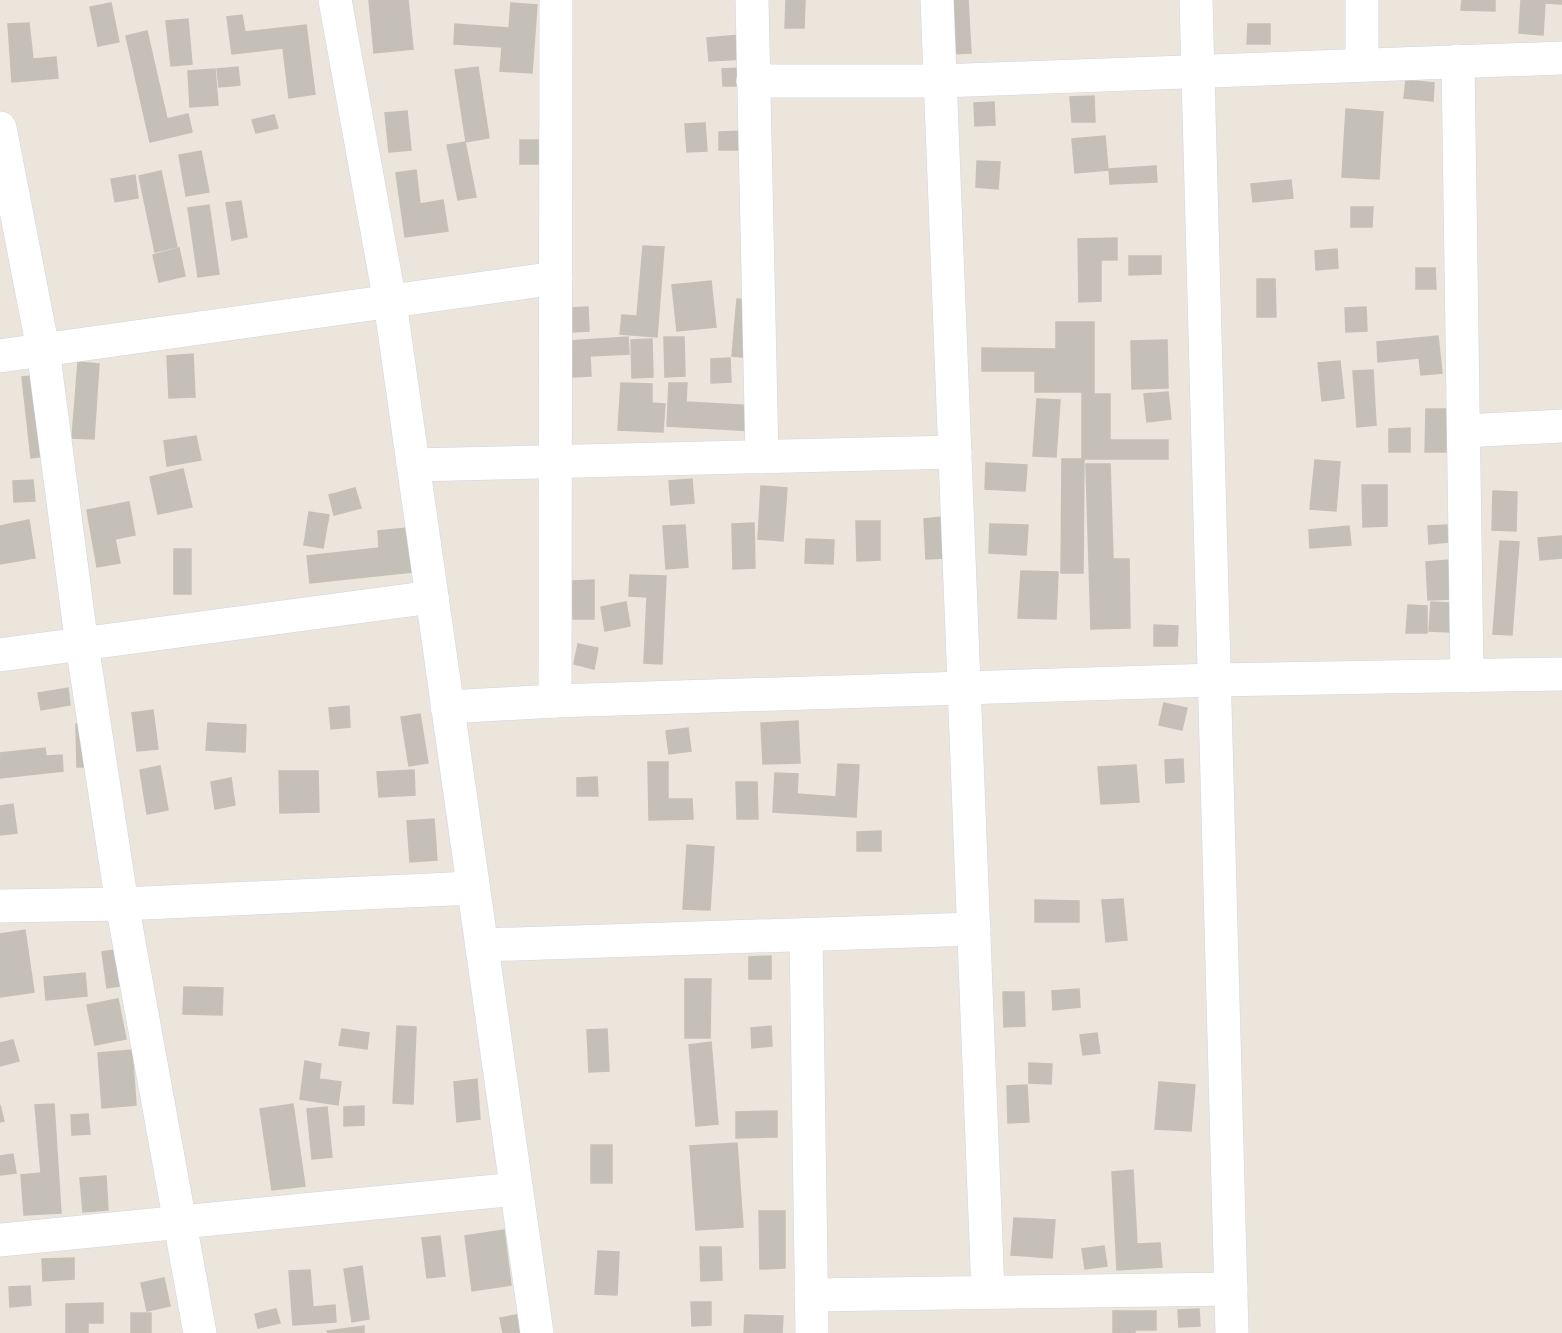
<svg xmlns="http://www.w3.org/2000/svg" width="1562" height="1333" font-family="'Open Sans',sans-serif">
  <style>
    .building { fill: #c4bfb7; stroke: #c6c1b5; stroke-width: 1.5 }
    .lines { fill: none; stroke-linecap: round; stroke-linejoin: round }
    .minor-casing { stroke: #d1d4e2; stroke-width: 34 }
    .minor { stroke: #fff; stroke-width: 33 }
  </style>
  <rect width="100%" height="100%" fill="#ebe5dc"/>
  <g class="building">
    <polygon points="369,0 408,0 413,49 374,53"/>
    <polygon points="786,0 805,0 804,28 785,28"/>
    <polygon points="947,0 968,0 971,53 950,54"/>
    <polygon points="1462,0 1495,0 1495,11 1461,10"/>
    <polygon points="1521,0 1562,0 1562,4 1545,3 1543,35 1519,33"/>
    <polygon points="111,3 119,42 98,46 90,7"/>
    <polygon points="511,3 537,5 532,73 500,71 502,47 454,44 455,24 509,28"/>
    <polygon points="242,15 245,32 306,25 315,94 289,98 283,48 232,54 227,17"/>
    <polygon points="188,19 192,64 171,66 166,21"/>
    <polygon points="29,23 33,59 56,57 58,78 12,82 8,24"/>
    <polygon points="1248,24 1270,24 1270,44 1247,44"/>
    <polygon points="147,31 167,119 188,114 192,132 150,142 126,36"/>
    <polygon points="740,35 742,59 709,61 707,38"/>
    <polygon points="238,67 240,85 219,87 217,69"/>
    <polygon points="478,67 489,138 466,142 455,70"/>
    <polygon points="742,68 743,86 723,86 722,69"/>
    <polygon points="215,69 218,105 190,107 188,71"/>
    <polygon points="1406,80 1434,83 1433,101 1404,98"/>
    <polygon points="1094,96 1095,122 1072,122 1070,97"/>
    <polygon points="994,102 995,125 975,126 974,103"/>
    <polygon points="1346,109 1383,112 1379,179 1342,177"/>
    <polygon points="407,111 411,150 389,152 385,113"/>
    <polygon points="274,115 278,128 256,133 252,120"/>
    <polygon points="705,123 707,151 687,152 685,124"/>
    <polygon points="747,131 748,150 719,150 719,132"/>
    <polygon points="1105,136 1108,170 1075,173 1072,139"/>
    <rect x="520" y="140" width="21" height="24"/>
    <polygon points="465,142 476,197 458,200 447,145"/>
    <polygon points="201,151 209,192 186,196 179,155"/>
    <polygon points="977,161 1000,162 998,189 976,187"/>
    <polygon points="1156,166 1157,182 1110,184 1109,169"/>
    <polygon points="416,170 420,204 443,200 448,231 405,237 396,173"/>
    <polygon points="161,171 177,247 155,252 139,176"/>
    <polygon points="135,175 138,198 115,202 111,179"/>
    <polygon points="1291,180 1293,198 1253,202 1251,184"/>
    <polygon points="241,201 247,237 232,240 226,203"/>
    <polygon points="209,205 219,274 198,277 188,208"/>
    <polygon points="1351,207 1373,207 1372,227 1351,227"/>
    <polygon points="1117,238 1117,260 1101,260 1101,301 1079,302 1078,239"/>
    <polygon points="643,246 664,247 657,337 620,334 622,315 637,316"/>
    <polygon points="179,248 185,276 159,282 153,255"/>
    <polygon points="1337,249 1338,268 1316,270 1315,251"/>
    <polygon points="1129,256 1161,256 1161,274 1129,275"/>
    <polygon points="1416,268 1435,268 1436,289 1416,289"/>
    <polygon points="1257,279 1275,279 1276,317 1257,317"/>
    <polygon points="711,281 716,327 677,331 672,285"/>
    <polygon points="737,299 756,301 752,358 732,356"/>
    <polygon points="588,307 589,331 571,332 569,308"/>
    <polygon points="1366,307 1367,331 1346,332 1345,308"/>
    <polygon points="1056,322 1094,322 1094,394 1110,394 1110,440 1168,440 1168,459 1082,459 1082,392 1035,392 1035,371 982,371 982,348 1056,349"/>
    <polygon points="1438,336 1442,373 1421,375 1419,358 1378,362 1377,342"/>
    <polygon points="628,337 629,354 590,356 591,376 571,377 569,341"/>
    <polygon points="664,337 684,337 685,376 665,377"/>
    <polygon points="652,339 653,377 632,378 631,340"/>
    <polygon points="1167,340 1168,388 1132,389 1131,341"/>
    <polygon points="193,354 195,397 169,398 167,356"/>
    <polygon points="730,358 731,382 711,383 711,359"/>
    <polygon points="1340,361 1344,398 1322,401 1318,363"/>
    <polygon points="78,362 99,364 94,439 72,438"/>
    <polygon points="1373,370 1376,425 1357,427 1353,371"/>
    <polygon points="44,375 54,455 31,458 22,377"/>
    <polygon points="621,383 652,384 652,403 665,404 663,432 618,430"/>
    <polygon points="669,383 687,383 686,402 757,406 755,431 667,426"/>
    <polygon points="1168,392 1171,419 1147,422 1144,394"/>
    <polygon points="1037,399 1060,400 1056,457 1033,456"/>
    <polygon points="1426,409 1447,409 1446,452 1425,452"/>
    <polygon points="1410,428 1410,452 1389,452 1389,429"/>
    <polygon points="196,436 201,460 167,466 164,441"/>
    <polygon points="1062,459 1084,459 1083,573 1061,573"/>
    <polygon points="1315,460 1340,462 1336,511 1310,509"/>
    <polygon points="986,463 1027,465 1025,491 985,489"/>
    <polygon points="1086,464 1110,464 1113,559 1129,559 1130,628 1091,629"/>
    <polygon points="183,469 192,507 158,514 150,477"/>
    <polygon points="692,479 694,503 671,505 669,481"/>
    <polygon points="33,480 35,501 14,502 13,481"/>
    <polygon points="1362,485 1387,485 1387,526 1363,527"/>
    <polygon points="761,486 787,488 783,541 758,539"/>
    <polygon points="355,488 361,508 334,515 329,495"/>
    <polygon points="1493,491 1517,492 1516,531 1492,530"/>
    <polygon points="129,502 135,535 115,539 120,563 97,567 87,510"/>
    <polygon points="309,512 329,515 323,548 304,545"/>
    <polygon points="942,517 945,558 926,559 924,519"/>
    <polygon points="29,520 35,558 0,564 0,526"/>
    <polygon points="856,521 880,521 880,560 857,561"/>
    <polygon points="754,523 755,568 733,569 732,524"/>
    <polygon points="990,524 1028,525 1026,555 989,553"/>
    <polygon points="685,525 688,567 666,569 663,526"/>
    <polygon points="1447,525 1448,542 1429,544 1428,526"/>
    <polygon points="1349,526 1351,545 1310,548 1309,530"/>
    <polygon points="407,528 412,572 310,583 307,556 379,548 378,531"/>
    <polygon points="1562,536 1562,558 1540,560 1538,538"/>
    <polygon points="806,539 834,540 833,564 805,563"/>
    <polygon points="1500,541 1519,542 1512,635 1493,634"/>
    <rect x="174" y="549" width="17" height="45"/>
    <polygon points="1450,560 1451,599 1428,600 1426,562"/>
    <polygon points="1021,571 1058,572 1056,619 1018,618"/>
    <polygon points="630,575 666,576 662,664 644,663 647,597 629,596"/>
    <polygon points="594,580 594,619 573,619 572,581"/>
    <polygon points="626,602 630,626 605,631 601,607"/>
    <polygon points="1431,602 1451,603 1450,632 1429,631"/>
    <polygon points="1408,605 1427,606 1427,633 1406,633"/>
    <polygon points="1154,625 1178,626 1177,646 1154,646"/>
    <polygon points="578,644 598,648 594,669 574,664"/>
    <polygon points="68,688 70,705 41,710 38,693"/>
    <polygon points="1164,703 1187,708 1182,730 1159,725"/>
    <polygon points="349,706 350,727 331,729 329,708"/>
    <polygon points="153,710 158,749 137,751 132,713"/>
    <polygon points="420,714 428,763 409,766 401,717"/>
    <polygon points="798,721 800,763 763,764 761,723"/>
    <polygon points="208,723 246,725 245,752 206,750"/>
    <polygon points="76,724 101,725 102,767 77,767"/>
    <polygon points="688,728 691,751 669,754 666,731"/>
    <polygon points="45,748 46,756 62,755 63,771 0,778 0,753"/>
    <polygon points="1183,759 1184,782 1166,783 1165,760"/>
    <polygon points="648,762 668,762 668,799 692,799 693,819 649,820"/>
    <polygon points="838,764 859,765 856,817 773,812 775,773 798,774 797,794 836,797"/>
    <polygon points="1136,765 1139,802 1101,804 1098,767"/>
    <polygon points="160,766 168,810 147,814 140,770"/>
    <polygon points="414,770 415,795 379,797 377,772"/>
    <polygon points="279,771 318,771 319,812 280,813"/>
    <polygon points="597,777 598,796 577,796 577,778"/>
    <polygon points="231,778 235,805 215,809 211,782"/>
    <polygon points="736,782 757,782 758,819 737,819"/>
    <polygon points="13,804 17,833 0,835 0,806"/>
    <polygon points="434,819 437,860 410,862 407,821"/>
    <polygon points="881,831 881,851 857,851 857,832"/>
    <polygon points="687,845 714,847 710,910 683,909"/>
    <polygon points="1123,899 1127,940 1106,942 1102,900"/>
    <polygon points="1035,900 1079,901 1079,922 1035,922"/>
    <polygon points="25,930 34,992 0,997 0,934"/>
    <polygon points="121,949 126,985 107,988 102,952"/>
    <polygon points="771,956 771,979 749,979 749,957"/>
    <polygon points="85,973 87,996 46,1000 44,977"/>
    <polygon points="685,979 711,979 710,1038 685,1038"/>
    <polygon points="184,987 223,988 222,1015 183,1014"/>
    <polygon points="1079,989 1080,1007 1053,1010 1052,991"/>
    <polygon points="1003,992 1024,992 1025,1026 1004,1027"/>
    <polygon points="118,999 126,1039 95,1045 87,1005"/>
    <polygon points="397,1026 416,1027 413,1104 393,1103"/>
    <polygon points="771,1026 772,1046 752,1048 751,1028"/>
    <polygon points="342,1029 369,1033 367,1049 339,1045"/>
    <polygon points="607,1029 609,1071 589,1072 587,1030"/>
    <polygon points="1097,1033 1100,1053 1083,1055 1080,1035"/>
    <polygon points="13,1040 19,1061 0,1066 0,1043"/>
    <polygon points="711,1042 718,1124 696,1126 689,1045"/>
    <polygon points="132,1050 136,1105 102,1108 98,1053"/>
    <polygon points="305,1061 321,1064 319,1079 341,1082 338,1105 300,1099"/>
    <polygon points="1029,1063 1052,1064 1051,1084 1029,1083"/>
    <polygon points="477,1079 480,1119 457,1122 454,1082"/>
    <polygon points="1159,1082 1195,1085 1191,1131 1155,1129"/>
    <polygon points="1027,1085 1029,1122 1008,1123 1007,1086"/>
    <polygon points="54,1104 61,1213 24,1215 21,1175 41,1173 35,1105"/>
    <polygon points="293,1104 305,1186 272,1190 260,1109"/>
    <polygon points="0,1105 4,1121 0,1122"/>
    <polygon points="364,1106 364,1125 344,1126 344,1107"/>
    <polygon points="327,1107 332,1157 312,1159 307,1109"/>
    <polygon points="777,1111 777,1137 736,1138 736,1112"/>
    <polygon points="88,1114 90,1134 72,1135 71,1115"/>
    <polygon points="737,1143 743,1227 696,1230 690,1146"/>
    <rect x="591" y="1145" width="21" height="38"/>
    <polygon points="13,1154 16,1173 0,1175 0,1156"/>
    <polygon points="1133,1170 1137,1244 1160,1243 1162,1267 1117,1270 1112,1172"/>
    <polygon points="106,1176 108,1210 83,1212 80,1178"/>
    <polygon points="759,1211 785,1211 785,1268 760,1269"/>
    <polygon points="1014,1218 1055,1220 1052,1258 1011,1255"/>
    <polygon points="504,1230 511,1285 472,1291 465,1236"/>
    <polygon points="440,1236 445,1276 427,1278 422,1238"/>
    <polygon points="1104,1246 1107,1266 1085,1269 1082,1249"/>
    <polygon points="700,1247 721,1247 722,1280 701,1281"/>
    <polygon points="598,1251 619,1252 617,1295 595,1294"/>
    <polygon points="74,1258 74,1279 43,1281 42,1259"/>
    <polygon points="362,1266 369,1319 352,1322 344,1269"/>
    <polygon points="310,1270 313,1307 335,1305 336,1322 293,1325 289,1271"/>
    <polygon points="164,1278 170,1306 147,1311 141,1283"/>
    <polygon points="30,1286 31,1305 10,1307 9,1287"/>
    <polygon points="691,1302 711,1302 711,1325 692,1326"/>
    <polygon points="103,1303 103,1323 88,1323 88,1333 66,1333 66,1304"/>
    <polygon points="276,1309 280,1323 258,1328 255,1314"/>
    <polygon points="1199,1309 1200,1326 1179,1327 1178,1310"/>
    <polygon points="1113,1311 1156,1311 1156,1330 1135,1330 1135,1333 1113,1333"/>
    <rect x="131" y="1313" width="20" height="20"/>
    <polygon points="522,1314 525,1333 503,1333 500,1318"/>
    <polygon points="745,1315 783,1316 782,1333 744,1333"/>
    <polygon points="364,1326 364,1333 328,1333 327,1331"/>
  </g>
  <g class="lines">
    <defs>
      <g id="minor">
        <polyline points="335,0 390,302 537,1333"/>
        <polyline points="752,0 762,457"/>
        <polyline points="937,0 988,1292"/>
        <polyline points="1196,0 1232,1333"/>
        <polyline points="1362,0 1362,64"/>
        <polyline points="1458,61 1467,676"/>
        <polyline points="753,81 940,81 1562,58"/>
        <polyline points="0,128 43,349 81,638 122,904 200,1333"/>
        <polyline points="0,356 556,278"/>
        <polyline points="1464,431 1562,426"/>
        <polyline points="413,465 955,452"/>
        <polyline points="0,655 432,597"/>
        <polyline points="555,701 556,0"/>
        <polyline points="447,707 555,701 1214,680 1562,674"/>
        <polyline points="0,906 122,904 473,888"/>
        <polyline points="806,935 812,1333"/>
        <polyline points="482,945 974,929"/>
        <polyline points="0,1240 516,1189"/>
        <polyline points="811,1295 1231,1289"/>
      </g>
    </defs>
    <use href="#minor" class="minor-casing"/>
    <use href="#minor" class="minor"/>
  </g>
</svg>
